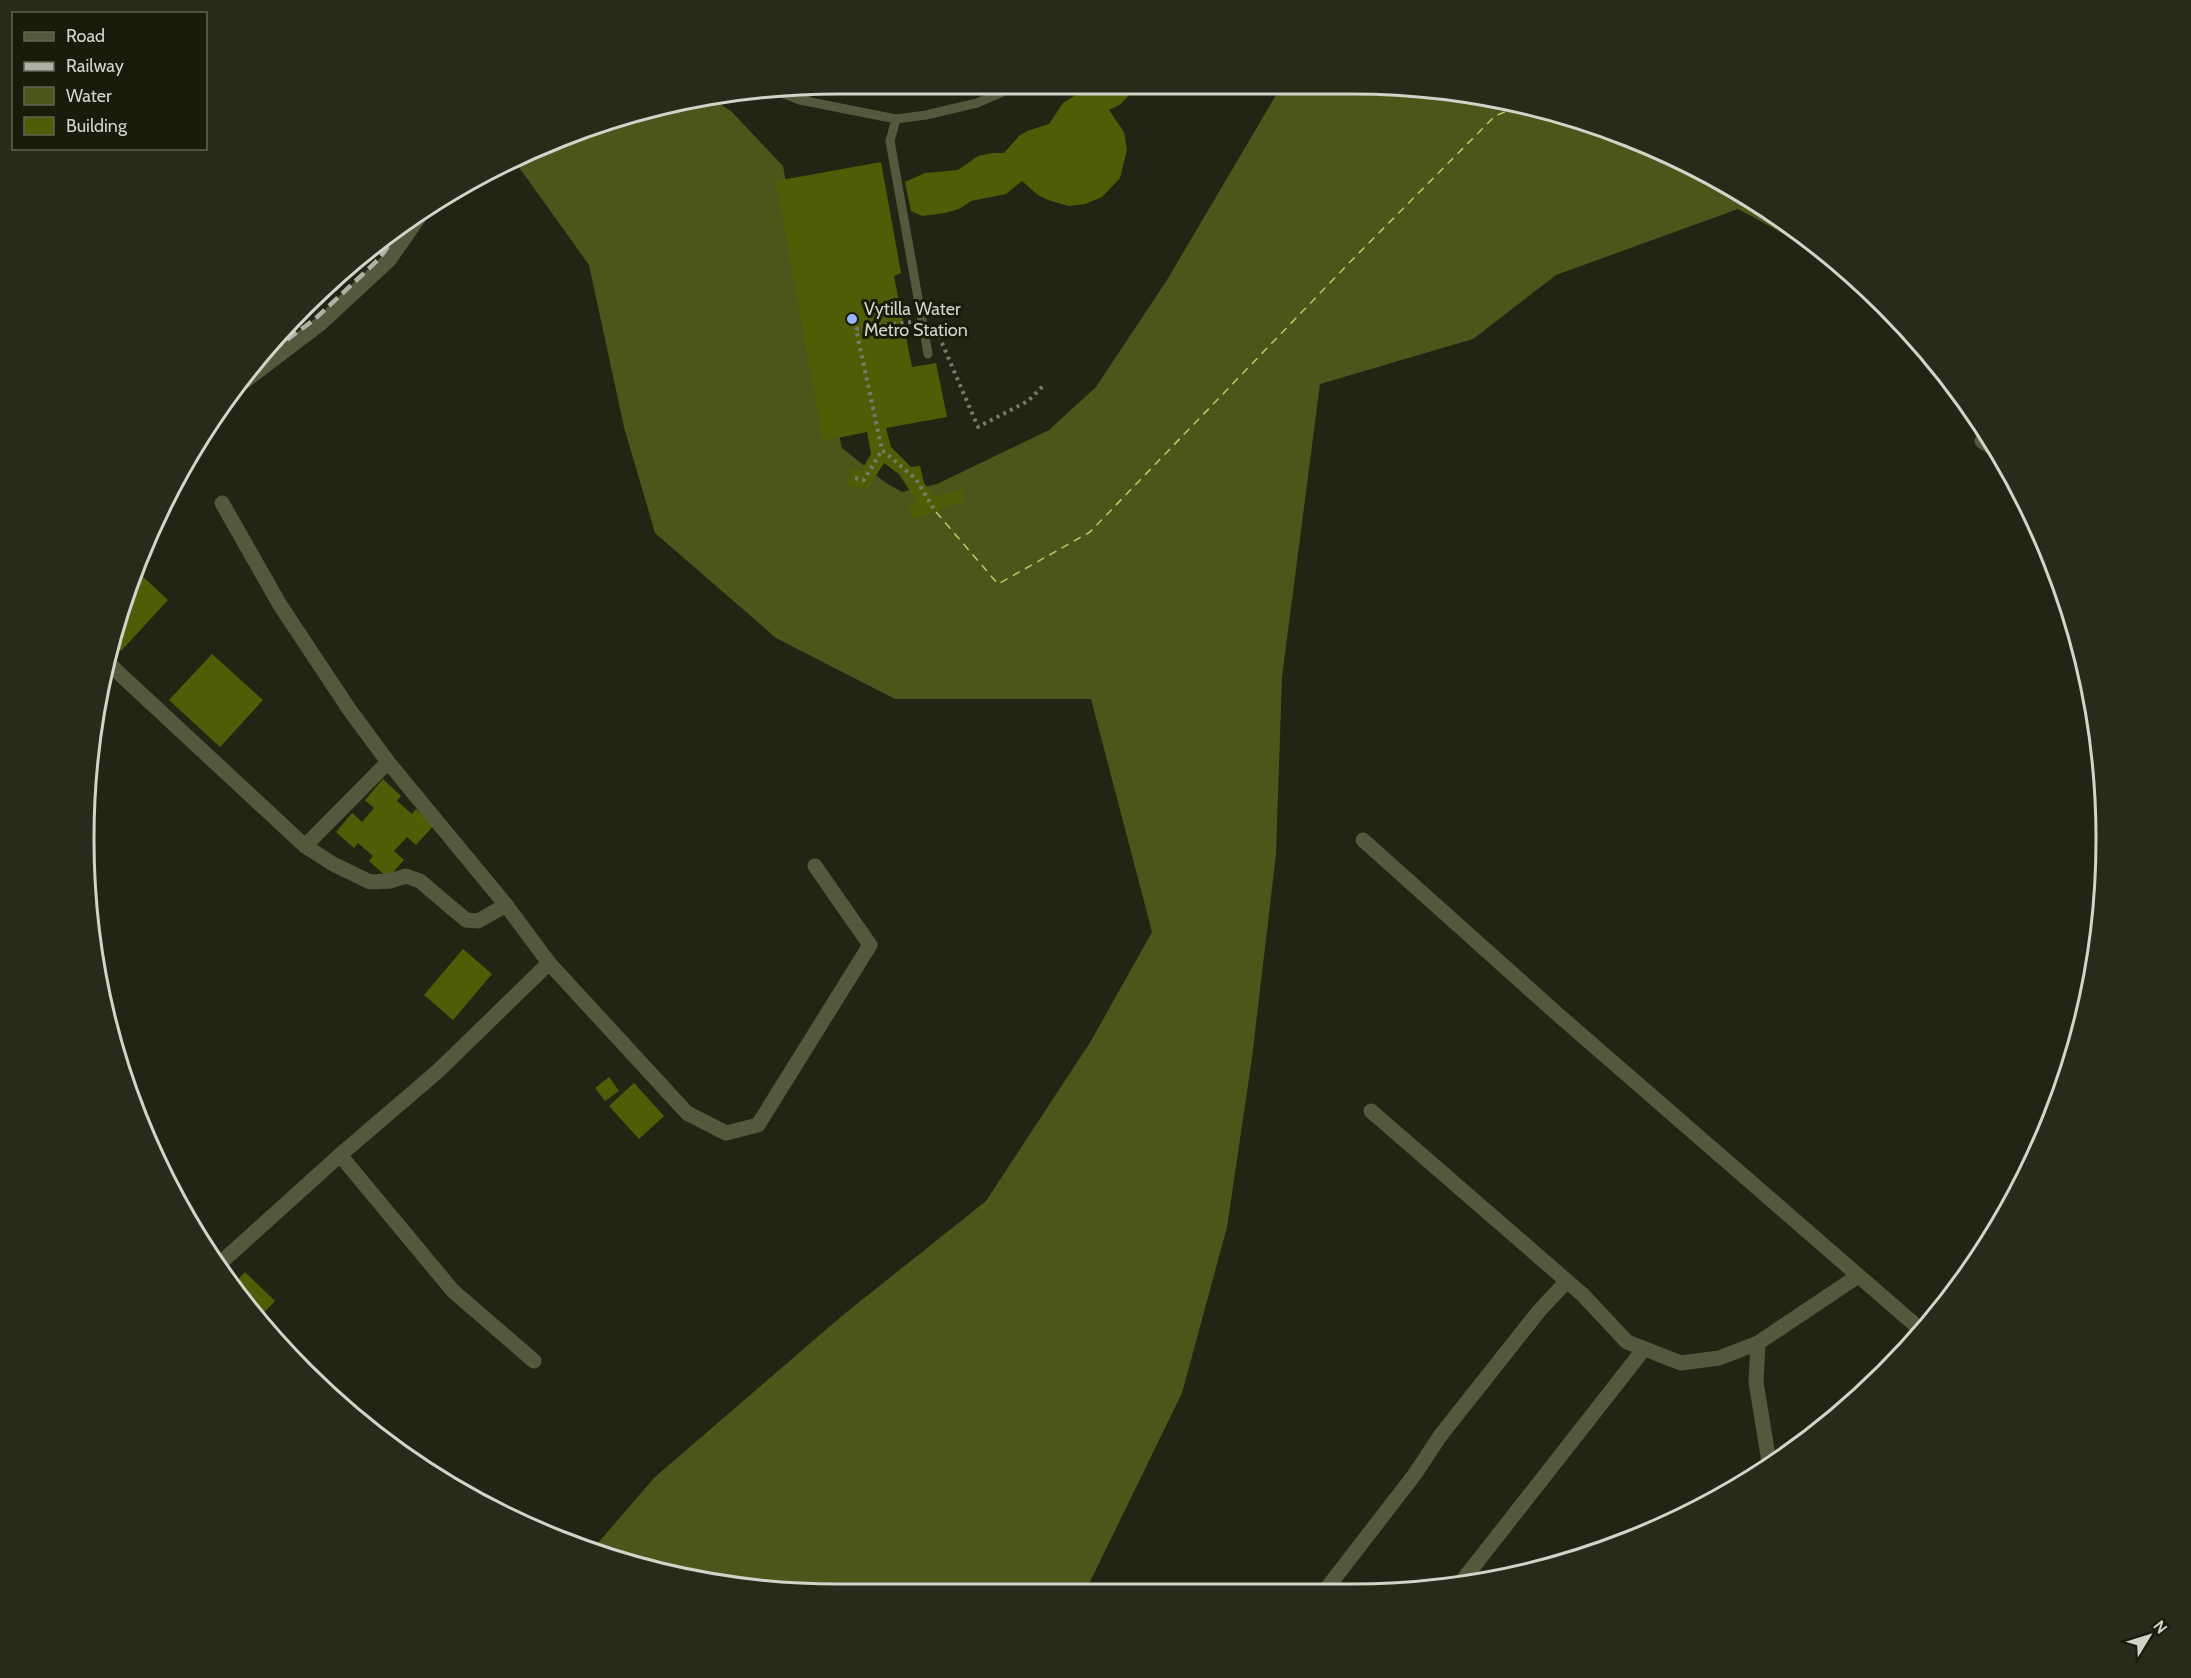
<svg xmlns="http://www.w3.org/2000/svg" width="2191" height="1678" font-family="Cabin,sans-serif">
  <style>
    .water { fill: #4c561b }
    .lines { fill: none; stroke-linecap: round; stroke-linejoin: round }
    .ferry { stroke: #b9cb63; stroke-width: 1.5; stroke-dasharray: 8 6; stroke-linecap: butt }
    .building { fill: #515d06 }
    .path { stroke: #787b6c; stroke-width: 4; stroke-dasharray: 3 4.5; stroke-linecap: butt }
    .service { stroke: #53593c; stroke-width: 9 }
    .minor { stroke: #53593c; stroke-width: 15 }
    .rail { stroke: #afb2a6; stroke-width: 4.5; stroke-dasharray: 12 6; stroke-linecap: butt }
    .poi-dot { fill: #99b5fd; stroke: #181c0a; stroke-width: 2 }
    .labels { text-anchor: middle; stroke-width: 6; stroke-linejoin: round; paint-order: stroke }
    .poi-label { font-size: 18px; fill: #d1d4c9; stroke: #181c0a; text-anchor: start }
    .rim { fill: none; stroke: #d1d4c9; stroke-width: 3 }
  </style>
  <rect width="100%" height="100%" fill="#222513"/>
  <polygon class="water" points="1282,85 1401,86 1548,110 1686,162 1811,240 1839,264 1738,209 1556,275 1473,339 1320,384 1282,677 1276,854 1252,1058 1227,1227 1182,1393 1087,1588 740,1587 591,1551 655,1477 843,1315 986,1201 1091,1041 1152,932 1091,699 895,699 776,638 655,533 624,427 589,265 516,163 643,110 714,100 732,112 783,166 815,335 842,448 886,483 902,492 937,484 1049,430 1096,387 1167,280"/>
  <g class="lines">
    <polyline class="ferry" points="936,512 998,584 1090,532 1350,262 1495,116 1521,105"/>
  </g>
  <g class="building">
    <polygon points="1089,85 1138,85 1121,104 1109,110 1124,132 1127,150 1120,178 1102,197 1085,204 1069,206 1048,200 1038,195 1022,181 1006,194 971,201 959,209 945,213 922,216 911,211 905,182 925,173 958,170 978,156 992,153 1004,153 1019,136 1027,131 1049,124 1063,103 1087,88"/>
    <polygon points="881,162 901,273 894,276 912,367 936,363 947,417 886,428 891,447 911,467 920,466 924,483 935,497 961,489 965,501 913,519 908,505 917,502 899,474 884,463 868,488 848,486 851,467 861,471 871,454 867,432 823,441 776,181"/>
    <polygon points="139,573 168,600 121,651 114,645"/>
    <polygon points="212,654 263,700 220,747 169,700"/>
    <polygon points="383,779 401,796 397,801 412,814 416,809 434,825 416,845 407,837 394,851 404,860 388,878 369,861 373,856 358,843 354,848 336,832 352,813 362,822 374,808 365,800"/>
    <polygon points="463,949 492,974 453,1020 424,995"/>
    <polygon points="609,1077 619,1091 605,1101 595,1088"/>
    <polygon points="634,1083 664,1116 639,1139 609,1106"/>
    <polygon points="245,1272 275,1301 260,1317 233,1285"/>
  </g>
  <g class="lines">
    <g class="path">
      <polyline points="911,322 856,329 882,450 916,479 935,511"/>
      <polyline points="939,336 978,427 1028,401 1043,386"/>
      <polyline points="855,478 864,480 882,450"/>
    </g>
    <g class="service">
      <polyline points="779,92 800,100 896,119 926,115 977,103 1019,85"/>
      <polyline points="800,100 812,88"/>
      <polyline points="896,119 890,141 928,354"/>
    </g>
    <g class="minor">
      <polyline points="245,381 320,324 389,260 424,210"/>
      <polyline points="1982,441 1995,449"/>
      <polyline points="108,663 305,846 388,762"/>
      <polyline points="1363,840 1563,1019 1921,1330"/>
      <polyline points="305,846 333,864 370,882 390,881 406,876 420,881 466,920 478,921 506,905"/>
      <polyline points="549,963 687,1113 726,1133 758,1125 870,945 815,866"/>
      <polyline points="1371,1111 1583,1295 1627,1342 1681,1363 1719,1358 1758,1343 1858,1276"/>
      <polyline points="340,1155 453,1291 534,1361"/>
      <polyline points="217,1266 340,1155 438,1071 549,963 506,905 388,762 349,709 280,605 222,503"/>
      <polyline points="1758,1343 1756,1382 1770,1468"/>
      <polyline points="1459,1585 1644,1349"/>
      <polyline points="1327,1588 1415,1474 1440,1436 1539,1311 1567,1281"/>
    </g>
    <g class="rail">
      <path d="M278,335C314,310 349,279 376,244"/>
      <polyline points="258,361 315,319 379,259 405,223"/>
    </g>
  </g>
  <circle class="poi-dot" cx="852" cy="319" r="6"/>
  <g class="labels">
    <g class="poi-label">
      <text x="864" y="315">Vytilla Water<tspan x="864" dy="21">Metro Station</tspan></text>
    </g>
  </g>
  <path d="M0 0H2191V1678H0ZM838 94H1352A744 744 0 0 1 2096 838V840A744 744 0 0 1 1352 1584H838A744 744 0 0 1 94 840V838A744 744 0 0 1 838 94Z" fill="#272b19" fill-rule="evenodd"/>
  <path class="rim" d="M838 94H1352A744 744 0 0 1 2096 838V840A744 744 0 0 1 1352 1584H838A744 744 0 0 1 94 840V838A744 744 0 0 1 838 94Z"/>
  <rect x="12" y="12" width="195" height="138" fill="#181c0a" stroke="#626656" stroke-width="1.5"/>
  <rect x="24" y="32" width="30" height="9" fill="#53593c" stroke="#626656" stroke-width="1.5"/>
  <text x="66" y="42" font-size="18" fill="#d1d4c9">Road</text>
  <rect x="24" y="62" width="30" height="9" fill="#afb2a6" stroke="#626656" stroke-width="1.5"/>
  <text x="66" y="72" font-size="18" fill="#d1d4c9">Railway</text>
  <rect x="24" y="87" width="30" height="18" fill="#4c561b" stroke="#626656" stroke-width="1.5"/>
  <text x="66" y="102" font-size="18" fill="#d1d4c9">Water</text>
  <rect x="24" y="117" width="30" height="18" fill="#515d06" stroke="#626656" stroke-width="1.5"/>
  <text x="66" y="132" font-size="18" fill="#d1d4c9">Building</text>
  <g transform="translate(2149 1636) rotate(52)" stroke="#181c0a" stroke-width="4.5" paint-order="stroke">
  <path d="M0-4.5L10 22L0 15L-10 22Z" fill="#d1d4c9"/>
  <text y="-9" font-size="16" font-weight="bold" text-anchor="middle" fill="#d1d4c9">N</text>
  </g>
</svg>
